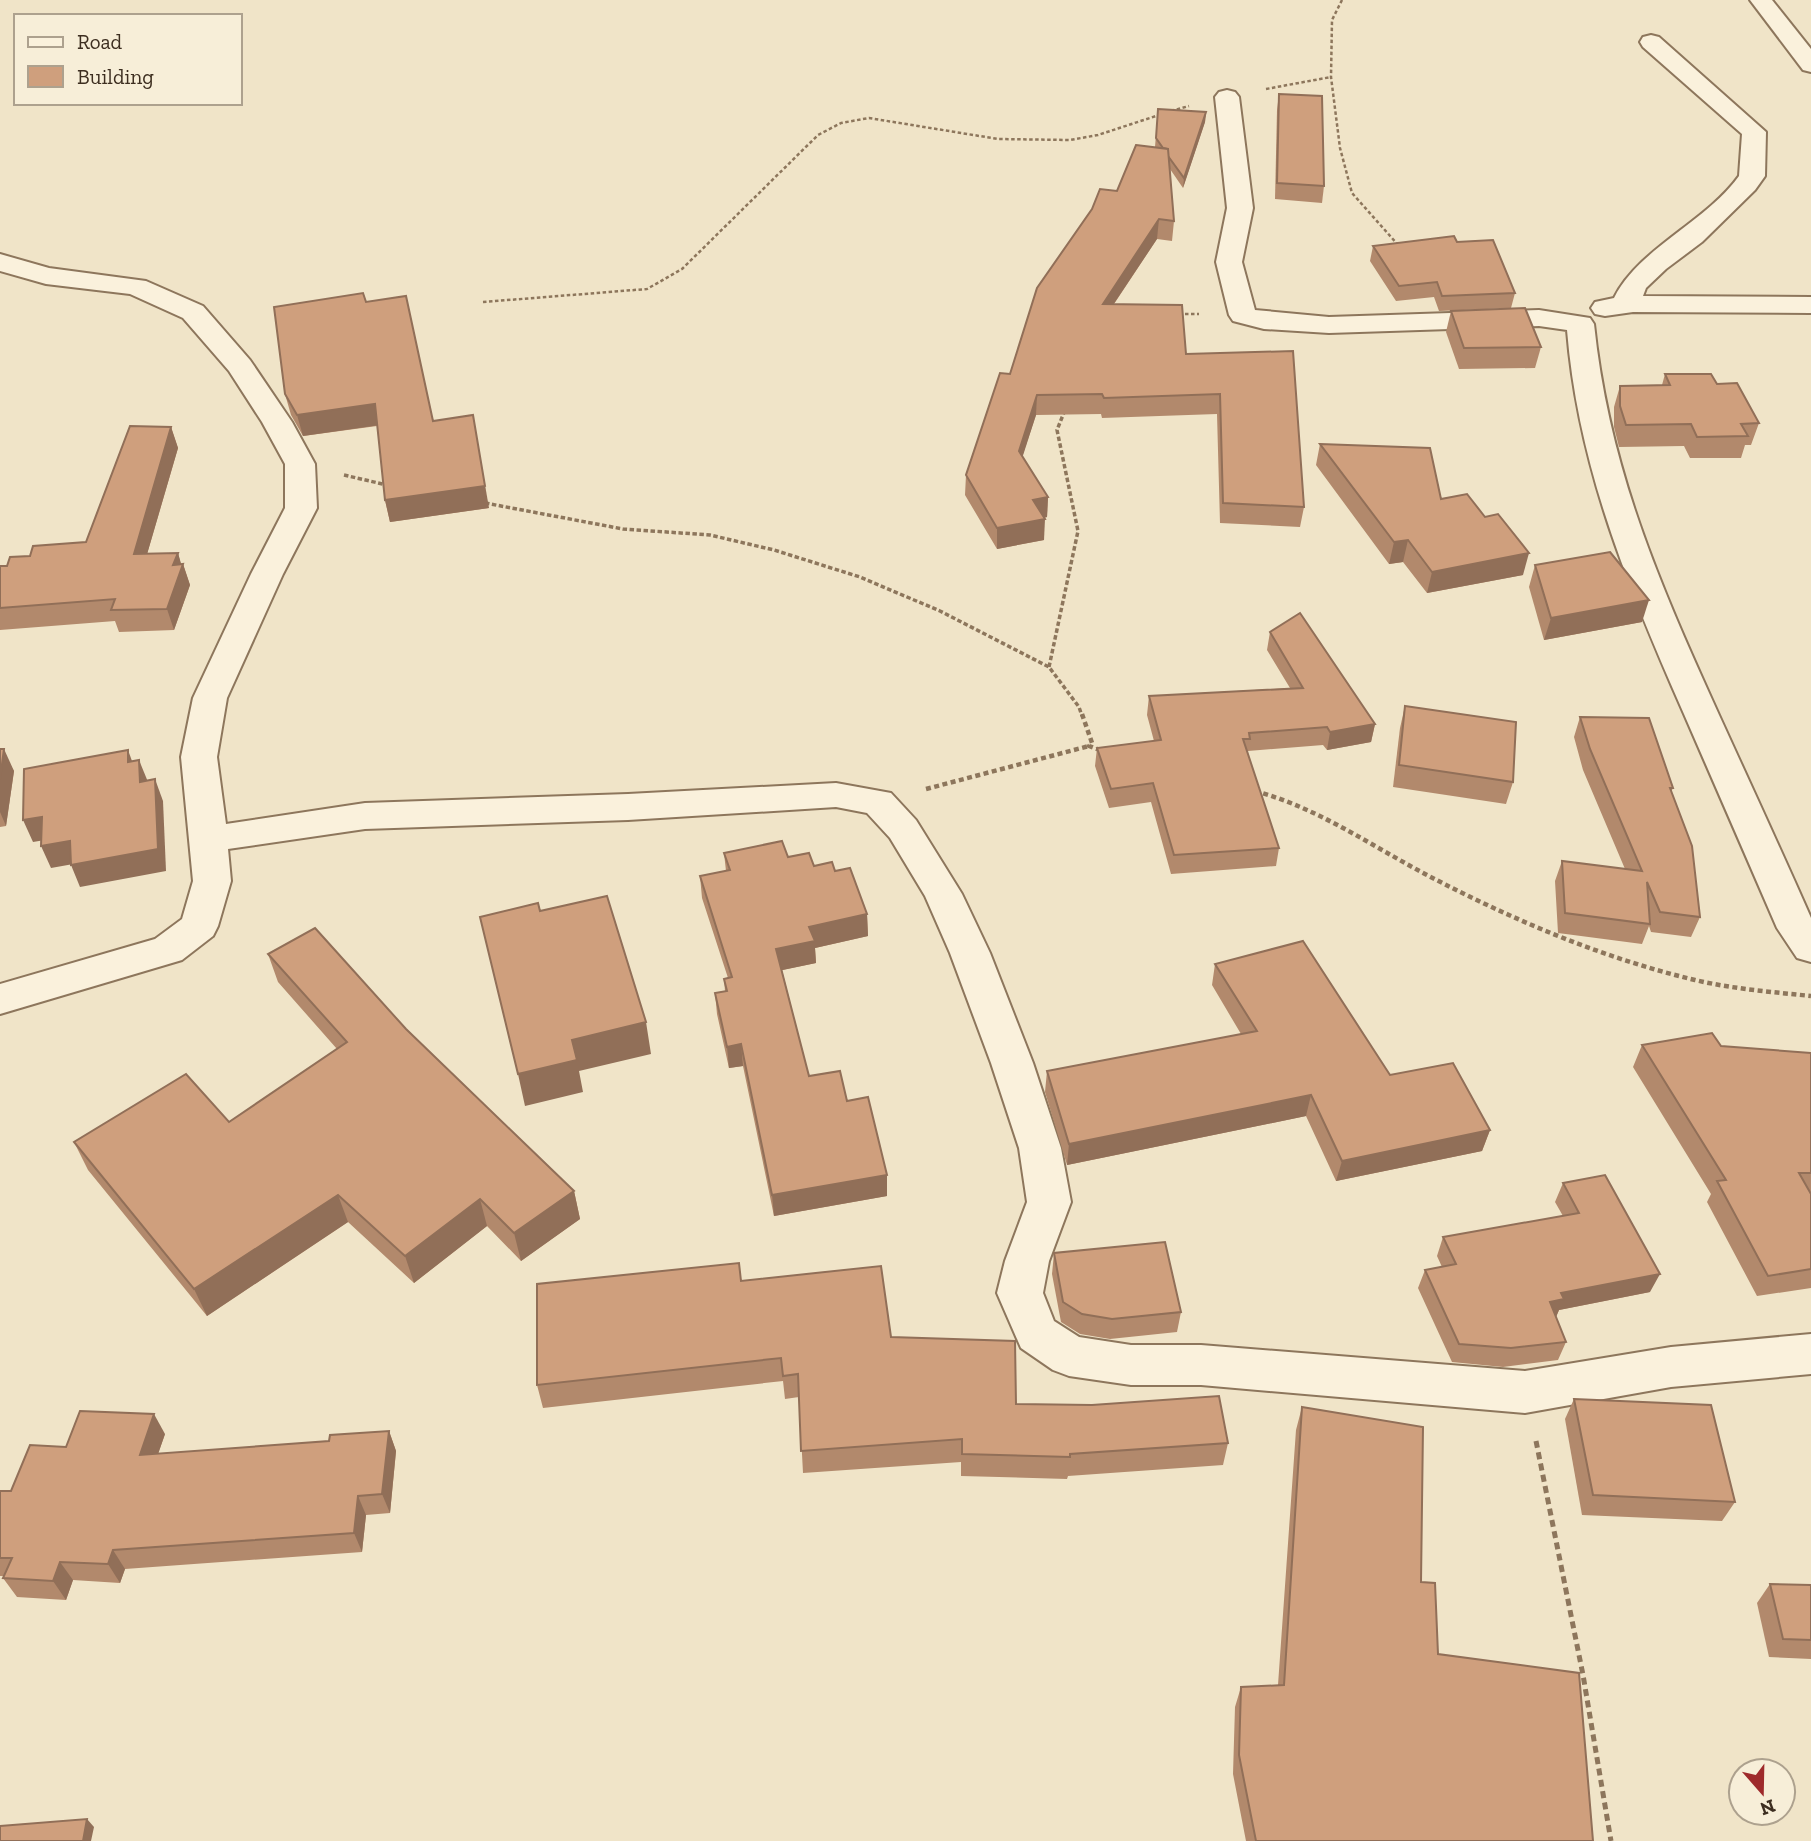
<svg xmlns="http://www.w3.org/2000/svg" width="1811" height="1841" font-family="'Zilla Slab',serif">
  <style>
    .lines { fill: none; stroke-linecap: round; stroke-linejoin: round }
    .street-casing { stroke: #8d765c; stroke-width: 4 }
    .path-far3 { stroke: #8d765c; stroke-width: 2.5; stroke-dasharray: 3.5 2.5; stroke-linecap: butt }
    .path-far2 { stroke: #8d765c; stroke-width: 3.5; stroke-dasharray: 4.5 2.5; stroke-linecap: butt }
    .path-far1 { stroke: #8d765c; stroke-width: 4.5; stroke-dasharray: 5 3.5; stroke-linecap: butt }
    .path { stroke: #8d765c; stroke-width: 5; stroke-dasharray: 7 4.5; stroke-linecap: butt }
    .street { fill: #faf1dc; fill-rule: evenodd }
    .wall { fill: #b2896c }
    .shaded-wall { fill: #916f58 }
    .building { fill: #cf9f7d; stroke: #916f58; stroke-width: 2 }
  </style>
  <rect width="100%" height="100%" fill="#f0e4c8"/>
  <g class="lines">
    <defs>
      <g id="street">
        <polygon points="1750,0 1772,0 1811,49 1811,72 1803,70"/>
        <path d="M1651,35L1659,37L1766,132L1765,176L1755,190L1702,242L1666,269L1646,288L1643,296L1811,297V313L1633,312L1605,316L1595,314L1591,308L1595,302L1614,298C1638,249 1706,222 1739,176L1742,134L1643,47L1640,42L1643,37Z"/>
        <path d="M1227,90L1235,92L1239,97L1253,208L1242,262L1255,310L1329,317L1539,310L1590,318L1594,324C1609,469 1660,585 1719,715C1750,783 1781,850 1811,918V962L1797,958L1777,928C1746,856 1715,785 1684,714C1629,589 1578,467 1567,330L1539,326L1329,333L1264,329L1233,321L1229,315L1216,262L1227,208L1215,97L1219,92Z"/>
        <polygon points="0,254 49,268 146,281 203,306 250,360 292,422 315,464 317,508 283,574 227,698 217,757 226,824 365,803 628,794 836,783 891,793 916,820 962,894 990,953 1033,1063 1061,1148 1071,1202 1049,1261 1043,1293 1054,1321 1079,1337 1131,1345 1201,1345 1525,1371 1671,1347 1811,1334 1811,1374 1671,1387 1525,1413 1201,1385 1131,1385 1069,1376 1053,1370 1021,1348 997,1293 1005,1261 1027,1202 1019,1148 991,1063 950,953 925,896 890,838 867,813 836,807 628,820 365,829 228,849 231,881 218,926 213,936 182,960 0,1014 0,984 155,939 182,919 193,881 181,757 193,698 251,574 285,508 285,464 262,422 229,371 183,318 130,294 46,284 0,271"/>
      </g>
    </defs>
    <use href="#street" class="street-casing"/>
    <g class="path-far3">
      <polyline points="1342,0 1332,20 1331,77 1340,148 1352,193 1399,246"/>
      <polyline points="1266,89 1331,77"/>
      <polyline points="1171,111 1189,106"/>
      <polyline points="483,302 647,289 682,269 818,135 841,123 869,118 998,139 1070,140 1098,135 1162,114"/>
      <polyline points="1179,314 1199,314"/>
    </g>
    <g class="path-far2">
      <polyline points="344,475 387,485"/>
      <polyline points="485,503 623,529 710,535 774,550 860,577 940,611 1049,667 1079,707 1082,716"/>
      <polyline points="1049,667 1078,531 1057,430 1065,410"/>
    </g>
    <g class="path-far1">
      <polyline points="1082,714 1092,743 1089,746 1102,751"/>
      <polyline points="926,789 1089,746"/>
      <path d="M1255,791C1318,808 1370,845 1427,875C1511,919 1602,958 1695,980C1733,989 1772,992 1811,996"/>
    </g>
    <polyline class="path" points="1536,1441 1583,1675 1611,1841"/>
    <use href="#street" class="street"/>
  </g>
  <g class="wall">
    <polygon points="1279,94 1324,186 1322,203 1275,199 1277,110"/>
    <polygon points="1158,109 1206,112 1205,122 1183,188 1170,169 1174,221 1172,241 1157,239 1114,304 1186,354 1293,351 1304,507 1300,527 1220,523 1217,414 1102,418 1101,414 1036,415 1022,457 1048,497 1047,517 1044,518 1044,540 997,549 965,495 966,475 1010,374 1155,147"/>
    <polygon points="1457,242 1515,293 1511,308 1439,311 1434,297 1396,301 1370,261 1373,246"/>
    <polygon points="366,302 433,421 489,508 390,522 385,500 377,426 303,436 291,415 285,394"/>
    <polygon points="1451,311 1541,347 1535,368 1459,369 1446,332"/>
    <polygon points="1665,374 1717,384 1759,423 1751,445 1745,445 1741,458 1690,458 1684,446 1619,447 1614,427 1614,407 1620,386 1662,385"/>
    <polygon points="171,427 178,448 147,554 178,553 181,565 183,564 190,585 174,630 119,632 115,621 0,630 0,566 7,566 30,556 86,542"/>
    <polygon points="1320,444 1441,499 1523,575 1427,593 1403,562 1389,564 1316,465"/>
    <polygon points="1535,565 1642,622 1544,640 1529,587"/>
    <polygon points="1270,632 1375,724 1371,742 1327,750 1323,745 1248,751 1248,754 1279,848 1276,866 1171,874 1151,802 1109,808 1095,766 1097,748 1154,741 1147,715 1149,696 1290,688 1267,650"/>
    <polygon points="1405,706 1513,782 1506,804 1393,787 1400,728"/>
    <polygon points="1580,717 1673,788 1671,792 1700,917 1691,937 1651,932 1649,926 1642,944 1558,933 1555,881 1562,861 1625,869 1583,770 1574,737"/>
    <polygon points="0,749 14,771 6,826 0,827"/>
    <polygon points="724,853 788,857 814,866 835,871 867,914 868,936 815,948 816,963 782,970 809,1076 847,1101 887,1175 887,1196 774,1216 743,1066 729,1068 717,1014 715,993 725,991 724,979 728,978 702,898 700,876 726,871"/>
    <polygon points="268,954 406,1029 574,1191 580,1219 521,1261 487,1226 414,1283 348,1222 207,1316 88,1170 74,1142 229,1122 337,1049 278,982"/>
    <polygon points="1215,964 1390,1075 1490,1130 1482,1151 1336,1181 1306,1116 1067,1165 1045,1092 1047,1071 1241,1034 1212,985"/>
    <polygon points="1642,1045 1721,1046 1811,1053 1811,1288 1757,1296 1707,1202 1711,1194 1633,1067"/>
    <polygon points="1563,1183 1650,1292 1559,1310 1556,1317 1566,1342 1558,1360 1503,1367 1452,1362 1418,1288 1425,1270 1442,1267 1437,1256 1443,1237 1563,1216 1555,1202"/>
    <polygon points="1054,1253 1181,1312 1177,1332 1110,1339 1080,1334 1061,1322 1052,1274"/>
    <polygon points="741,1281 891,1337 1016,1404 1228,1443 1223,1465 1068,1476 1067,1479 961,1476 961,1462 803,1473 799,1397 785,1399 783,1381 543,1408 537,1385"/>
    <polygon points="1574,1399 1735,1502 1722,1521 1582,1515 1565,1419"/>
    <polygon points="1302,1407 1421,1582 1438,1654 1593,1841 1246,1841 1233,1774 1235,1707 1241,1687 1278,1685 1296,1430"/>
    <polygon points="389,1431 396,1451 390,1513 366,1515 362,1552 125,1569 120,1583 73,1580 66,1600 17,1597 3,1578 4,1576 0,1576 0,1491 11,1491 66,1447 165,1434 158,1454 329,1441"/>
    <polygon points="1770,1584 1811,1585 1811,1659 1769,1657 1757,1603"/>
  </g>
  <g class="shaded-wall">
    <polygon points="1206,112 1205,122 1183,188 1184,178"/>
    <polygon points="1159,219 1157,239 1101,323 1103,304"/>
    <polygon points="1037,395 1036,415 1018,471 1019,451"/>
    <polygon points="375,404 380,425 303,436 297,415"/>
    <polygon points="473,415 489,508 390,522 385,500"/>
    <polygon points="171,427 178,448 141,575 134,554"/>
    <polygon points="1048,497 1047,517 1032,520 1033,500"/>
    <polygon points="1045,519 1044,540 997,549 997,528"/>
    <polygon points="1408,540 1403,562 1389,564 1394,542"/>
    <polygon points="178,553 182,567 183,564 190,585 174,630 167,609 173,565"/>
    <polygon points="1529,553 1523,575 1427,593 1432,572"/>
    <polygon points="1649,600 1642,622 1544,640 1551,618"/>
    <polygon points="1375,724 1371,742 1327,750 1330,732"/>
    <polygon points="4,749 14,771 6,826 0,812 0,779"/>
    <polygon points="128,750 136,772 128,762"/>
    <polygon points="139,760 148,782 140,782"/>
    <polygon points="155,779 163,801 166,871 80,887 71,865"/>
    <polygon points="42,817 51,839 33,842 23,820"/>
    <polygon points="70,841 79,863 51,868 41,846"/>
    <polygon points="867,914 868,936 815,948 816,963 778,971 776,949 809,927"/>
    <polygon points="646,1022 651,1054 579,1071 583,1092 525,1106 518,1074 572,1040"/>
    <polygon points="741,1044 743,1066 729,1068 727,1047"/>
    <polygon points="1311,1095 1306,1116 1067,1165 1069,1144"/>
    <polygon points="1490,1130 1482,1151 1336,1181 1342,1161"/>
    <polygon points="887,1175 887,1196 774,1216 772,1195"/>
    <polygon points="574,1191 580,1219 521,1261 514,1233"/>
    <polygon points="338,1195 348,1222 207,1316 194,1289"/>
    <polygon points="480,1199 487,1226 414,1283 405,1256"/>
    <polygon points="1660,1274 1650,1292 1559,1310 1556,1317 1550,1302 1561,1293"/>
    <polygon points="154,1414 165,1434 151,1474 140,1455"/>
    <polygon points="389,1431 396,1451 390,1513 382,1494"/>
    <polygon points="358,1496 366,1515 362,1552 354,1533"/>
    <polygon points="113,1550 125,1569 120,1583 108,1564"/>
    <polygon points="60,1562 73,1580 66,1600 53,1581"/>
    <polygon points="87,1819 94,1827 91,1841 83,1841"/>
  </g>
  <g class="building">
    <polygon points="1279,94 1322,96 1324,186 1277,183"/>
    <polygon points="1158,109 1206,112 1184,178 1168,156 1168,149 1163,148 1156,138"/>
    <polygon points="1136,145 1168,149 1174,221 1159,219 1103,304 1182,305 1186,354 1293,351 1304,507 1223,503 1220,394 1104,398 1102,394 1037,395 1019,451 1048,497 1033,500 1045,519 997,528 966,475 1000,373 1010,374 1037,288 1092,209 1100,189 1117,191"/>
    <polygon points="1454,236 1457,242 1493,240 1515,293 1442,296 1437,282 1399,286 1373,246"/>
    <polygon points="363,293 366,302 406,296 433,421 473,415 485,486 385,500 375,404 297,415 285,394 274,307"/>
    <polygon points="1525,308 1541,347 1464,348 1451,311"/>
    <polygon points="1665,374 1711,374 1717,384 1737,383 1759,423 1741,424 1748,436 1697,437 1691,424 1626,425 1620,406 1620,386 1670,385"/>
    <polygon points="130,426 171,427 134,554 178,553 173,565 183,564 167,609 111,610 115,599 0,608 0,566 7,566 10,557 30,556 33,546 86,542"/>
    <polygon points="1320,444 1430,448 1441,499 1467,494 1485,517 1498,514 1529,553 1432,572 1408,540 1394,542"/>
    <polygon points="1610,552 1649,600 1551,618 1535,565"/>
    <polygon points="1300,613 1375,724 1330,732 1327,727 1249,733 1250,739 1243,739 1279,848 1174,855 1153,783 1111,789 1097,748 1161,740 1149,696 1303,688 1270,632"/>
    <polygon points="1405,706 1516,722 1513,782 1399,765"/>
    <polygon points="1580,717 1649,718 1673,788 1670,788 1692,846 1700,917 1660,912 1647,882 1650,924 1565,913 1562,861 1642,871 1590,749"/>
    <polygon points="0,749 4,749 0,779"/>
    <polygon points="128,750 128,762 139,760 140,782 155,779 158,849 71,865 70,841 41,846 42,817 23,820 24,769"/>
    <polygon points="782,841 788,857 809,853 814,866 832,862 835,871 850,868 867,914 809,927 815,941 776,949 809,1076 840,1071 847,1101 868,1097 887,1175 772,1195 741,1044 727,1047 715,993 727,991 724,979 732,977 700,876 730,870 724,853"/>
    <polygon points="607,896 646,1022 572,1040 577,1060 518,1074 480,917 538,903 540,911"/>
    <polygon points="315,928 406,1029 574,1191 514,1233 480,1199 405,1256 338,1195 194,1289 74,1142 186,1074 229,1122 347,1042 268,954"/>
    <polygon points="1303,941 1390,1075 1453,1063 1490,1130 1342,1161 1311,1095 1069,1144 1047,1071 1257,1031 1215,964"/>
    <polygon points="1712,1033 1721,1046 1811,1053 1811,1173 1799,1173 1811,1194 1811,1269 1768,1276 1717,1181 1726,1180 1642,1045"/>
    <polygon points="1605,1175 1660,1274 1561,1293 1564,1299 1550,1302 1566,1342 1511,1348 1459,1344 1425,1270 1456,1264 1443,1237 1579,1213 1563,1183"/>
    <polygon points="1165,1242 1181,1312 1112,1319 1082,1314 1063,1302 1054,1253"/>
    <polygon points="739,1263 741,1281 881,1266 891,1337 1015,1341 1016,1404 1092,1405 1219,1396 1228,1443 1070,1454 1070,1457 962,1454 962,1439 801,1451 798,1374 783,1376 781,1358 537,1385 537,1284"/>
    <polygon points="1574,1399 1711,1405 1735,1502 1593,1495"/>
    <polygon points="1302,1407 1423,1427 1421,1582 1435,1583 1438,1654 1579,1673 1593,1841 1256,1841 1239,1755 1241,1687 1284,1685"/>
    <polygon points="80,1411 154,1414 140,1455 329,1441 330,1435 389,1431 382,1494 358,1496 354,1533 113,1550 108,1564 60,1562 53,1581 3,1578 12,1558 0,1558 0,1491 11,1491 30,1445 66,1447"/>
    <polygon points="1770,1584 1811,1585 1811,1640 1783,1639"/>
    <polygon points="87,1819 83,1841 0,1841 0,1826"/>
  </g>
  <rect x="14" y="14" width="228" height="91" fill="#f7eed8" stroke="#ada18e" stroke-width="2"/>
  <rect x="28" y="37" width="35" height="10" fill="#faf1dc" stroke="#ada18e" stroke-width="2"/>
  <text x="77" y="49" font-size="21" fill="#3d2e20">Road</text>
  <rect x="28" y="66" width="35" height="21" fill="#cf9f7d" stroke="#ada18e" stroke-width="2"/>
  <text x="77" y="84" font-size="21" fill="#3d2e20">Building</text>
  <g transform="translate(1762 1792) rotate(160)"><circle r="33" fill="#f7eed8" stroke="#ada18e" stroke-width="2"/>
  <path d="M0-5L12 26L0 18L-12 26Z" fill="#9e2a2b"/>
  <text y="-10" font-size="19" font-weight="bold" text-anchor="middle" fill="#3d2e20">N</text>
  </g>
</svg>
